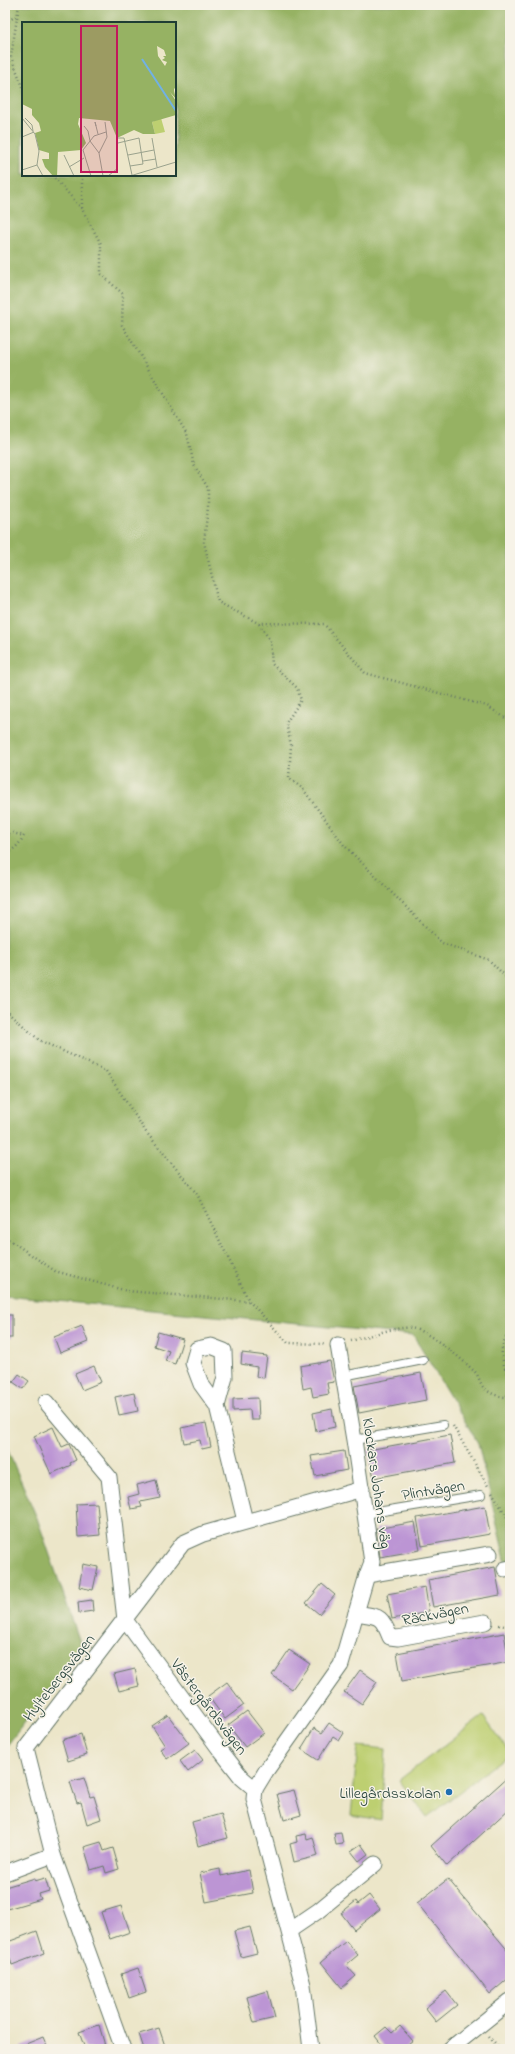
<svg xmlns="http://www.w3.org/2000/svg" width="515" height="2054" font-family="'Indie Flower',sans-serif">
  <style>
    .green { fill: #bdcf71; stroke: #6e8652 }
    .forest { fill: #96b263; stroke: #5a784c; fill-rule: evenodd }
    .building { fill: #bc95d4 }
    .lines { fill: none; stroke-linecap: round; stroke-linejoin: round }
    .lane-casing { stroke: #677868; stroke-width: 10 }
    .street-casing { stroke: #677868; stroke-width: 17 }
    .path { stroke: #677868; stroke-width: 2.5; stroke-dasharray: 1 3; stroke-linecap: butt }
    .lane { stroke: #fff; stroke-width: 8 }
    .street { stroke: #fff; stroke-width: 15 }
    .poi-dot { fill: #1f6fb2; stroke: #f7f3e8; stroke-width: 1.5 }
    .labels { text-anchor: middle; stroke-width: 3; stroke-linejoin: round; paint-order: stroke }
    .street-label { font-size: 16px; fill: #1f3d34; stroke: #f7f3e8 }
    .poi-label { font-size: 16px; fill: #1f3d34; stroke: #f7f3e8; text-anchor: end }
    .inset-river { fill: none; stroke: #71b1e5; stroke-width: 2 }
    .inset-road { fill: none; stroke: #9aa28d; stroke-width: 1 }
    .view { fill: #c2185b; fill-opacity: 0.15; stroke: #c2185b; stroke-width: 2 }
    .inset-edge { fill: none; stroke: #1f3d34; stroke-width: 2 }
  </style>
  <rect width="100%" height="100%" fill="#f7f3e8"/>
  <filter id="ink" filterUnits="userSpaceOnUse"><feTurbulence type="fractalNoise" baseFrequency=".025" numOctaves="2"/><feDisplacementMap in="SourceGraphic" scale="8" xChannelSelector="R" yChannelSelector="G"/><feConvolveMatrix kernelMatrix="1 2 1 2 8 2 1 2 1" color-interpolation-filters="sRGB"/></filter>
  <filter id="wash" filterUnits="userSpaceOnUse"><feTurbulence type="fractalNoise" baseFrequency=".012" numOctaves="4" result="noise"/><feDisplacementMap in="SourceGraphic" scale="16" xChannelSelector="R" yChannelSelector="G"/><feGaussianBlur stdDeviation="0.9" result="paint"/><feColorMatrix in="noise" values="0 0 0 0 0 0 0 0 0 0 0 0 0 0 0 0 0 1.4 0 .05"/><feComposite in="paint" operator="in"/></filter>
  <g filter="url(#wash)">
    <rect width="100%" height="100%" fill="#ece6c9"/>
    <g class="green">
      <polygon points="483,1716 510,1753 427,1817 399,1780"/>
      <polygon points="358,1746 386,1749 381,1820 351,1815"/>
    </g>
    <g class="forest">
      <path d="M5,5H510V1567L507,1568L478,1443L413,1335L5,1296ZM23,23H175V175H23Z"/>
      <polygon points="5,1444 37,1518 82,1648 5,1748"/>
    </g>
    <g id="blocks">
      <g class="building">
        <rect x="5" y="1315" width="7" height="23"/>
        <polygon points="82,1326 88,1342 60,1353 54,1337"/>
        <polygon points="158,1332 183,1339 175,1364 165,1361 169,1351 154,1346"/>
        <polygon points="242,1353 267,1356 264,1378 256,1377 257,1367 241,1364"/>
        <polygon points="330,1361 334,1382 327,1383 329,1394 313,1397 311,1387 303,1389 300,1366"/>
        <polygon points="94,1366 101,1382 82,1390 75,1374"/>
        <polygon points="421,1373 426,1400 359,1413 354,1386"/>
        <polygon points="19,1374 29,1381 23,1389 13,1382"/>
        <polygon points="134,1393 138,1411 119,1415 115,1397"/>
        <polygon points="258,1398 259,1420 251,1420 250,1410 233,1411 233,1399"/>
        <polygon points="332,1409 335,1427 316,1431 313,1413"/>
        <polygon points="206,1423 211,1447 202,1449 200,1440 184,1443 181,1428"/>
        <polygon points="53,1427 62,1447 69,1444 76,1460 70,1463 71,1465 51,1474 34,1436"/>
        <polygon points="450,1435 455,1463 374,1478 368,1450"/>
        <polygon points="344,1451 347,1470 315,1476 311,1456"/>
        <polygon points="156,1480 160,1498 140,1502 142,1507 131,1509 128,1497 139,1494 137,1485"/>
        <polygon points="97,1503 100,1535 78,1537 76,1504"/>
        <polygon points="485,1506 490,1534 422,1546 417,1518"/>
        <polygon points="415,1522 420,1550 380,1557 376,1529"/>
        <polygon points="83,1564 98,1567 93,1590 79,1587"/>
        <polygon points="495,1567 500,1595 433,1607 428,1580"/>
        <polygon points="322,1584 335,1595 319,1614 306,1603"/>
        <polygon points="425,1587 429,1612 392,1619 387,1594"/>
        <polygon points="92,1600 93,1611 79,1613 78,1602"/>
        <polygon points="504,1633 509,1662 402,1681 397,1653"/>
        <polygon points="289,1650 310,1664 292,1689 272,1675"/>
        <polygon points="135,1669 139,1686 119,1691 114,1674"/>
        <polygon points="360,1670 377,1682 362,1704 344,1692"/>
        <polygon points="227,1682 244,1705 225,1719 208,1696"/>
        <polygon points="247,1711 264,1733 245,1747 228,1725"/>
        <polygon points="168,1715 189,1743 167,1759 160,1749 165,1746 152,1726"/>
        <polygon points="329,1723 344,1733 339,1741 333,1737 318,1760 301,1749 314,1728 322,1733"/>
        <polygon points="81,1734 87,1755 68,1761 62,1740"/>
        <polygon points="195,1750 203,1760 188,1772 180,1761"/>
        <polygon points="510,1775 510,1808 447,1866 431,1846"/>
        <polygon points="84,1778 90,1797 94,1796 101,1819 87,1824 81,1802 77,1803 70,1782"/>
        <polygon points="294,1790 301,1815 284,1820 277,1794"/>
        <polygon points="221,1814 228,1838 198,1846 192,1822"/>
        <polygon points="341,1832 343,1844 336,1845 334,1833"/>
        <polygon points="306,1834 307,1839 313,1837 318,1856 294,1862 290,1844 297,1842 296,1836"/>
        <polygon points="101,1842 104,1851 113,1848 119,1869 106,1873 104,1866 91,1870 84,1847"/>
        <polygon points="361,1844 368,1854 359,1861 351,1851"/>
        <polygon points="220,1869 221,1876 249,1870 253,1893 206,1902 200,1873"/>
        <polygon points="35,1878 35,1881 45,1878 49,1891 39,1894 41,1899 7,1909 5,1887"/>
        <polygon points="448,1879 510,1953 510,1977 490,1994 417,1903"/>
        <polygon points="369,1895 380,1909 354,1930 341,1913 356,1901 358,1904"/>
        <polygon points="121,1906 130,1932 110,1939 101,1912"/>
        <polygon points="250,1927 257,1953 241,1957 234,1931"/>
        <polygon points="37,1931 44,1953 12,1965 5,1943"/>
        <polygon points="346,1941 358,1955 346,1965 356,1976 342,1988 321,1962"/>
        <polygon points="138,1968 146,1992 129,1998 121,1974"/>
        <polygon points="268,1991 275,2018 254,2023 247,1997"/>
        <polygon points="446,1991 457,2005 436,2022 425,2008"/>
        <polygon points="99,2025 106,2049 85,2049 79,2032"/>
        <polygon points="400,2026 413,2041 403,2049 385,2049 375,2036 386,2027 392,2033"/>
        <polygon points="159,2028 166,2049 144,2049 139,2034"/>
        <polygon points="43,2037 48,2049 22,2049 21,2046"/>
      </g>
    </g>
  </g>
  <g filter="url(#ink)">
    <use href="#blocks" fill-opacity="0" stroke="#677868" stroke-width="1"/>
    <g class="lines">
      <defs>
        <g id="lane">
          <polyline points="343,1376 423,1360"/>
          <polyline points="354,1440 443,1425"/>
          <polyline points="365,1514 481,1495"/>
        </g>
        <g id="street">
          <polyline points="46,1402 109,1477 125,1620 221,1751 242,1778 255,1789 254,1799 303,1985 311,2049"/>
          <polyline points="217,1406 201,1384 193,1363 197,1349 211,1346 224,1351 225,1377 217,1406 245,1521"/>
          <polyline points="505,1569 510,1568"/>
          <polyline points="367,1575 490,1554"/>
          <path d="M356,1613C379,1617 381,1614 390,1637L398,1638L485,1622"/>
          <polyline points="255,1789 266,1771 341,1665 367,1575 372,1562 354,1440 338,1345"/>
          <polyline points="5,1873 53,1855"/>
          <polyline points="290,1930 318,1911 375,1864"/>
          <polyline points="123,2049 53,1855 26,1748 183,1543 203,1534 362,1489"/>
          <polyline points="450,2049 510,2001"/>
        </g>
      </defs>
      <use href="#lane" class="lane-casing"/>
      <use href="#street" class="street-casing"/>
      <g class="path">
        <polyline points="19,5 11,57 23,87"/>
        <polyline points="5,23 16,16"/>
        <polyline points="52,175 82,209"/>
        <polyline points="82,175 82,209 101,244 101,274 123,294 122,325 187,434 194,465 208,488 208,507 204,542 218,602 258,623 324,624 365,673 487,706 510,721"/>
        <polyline points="259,624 270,640 272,664 297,688 301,700 286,723 291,745 289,778 303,789 344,845 442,943 489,960 510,981"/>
        <polyline points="5,836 13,833 24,836 18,845 5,856"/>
        <polyline points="5,1009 39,1040 106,1071 146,1132 197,1194 249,1301 288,1343 324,1344"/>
        <polyline points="5,1237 55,1271 127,1291 248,1301"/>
        <path d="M351,1341C366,1337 396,1326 411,1328C429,1331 462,1359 475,1372C479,1376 480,1384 484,1388C489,1393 499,1397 506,1397C515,1382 500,1365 502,1349C503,1343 507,1334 510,1329"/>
        <polyline points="453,1426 488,1486"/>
        <polyline points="492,1492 510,1522"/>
        <polyline points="499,1625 510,1627"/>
        <polyline points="489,2036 500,2049"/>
      </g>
      <use href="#lane" class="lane"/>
      <use href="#street" class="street"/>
    </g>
  </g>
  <circle class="poi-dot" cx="449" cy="1792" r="4"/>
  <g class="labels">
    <g class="street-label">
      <text transform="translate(378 1483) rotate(82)" y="6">Klockars Johans väg</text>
      <text transform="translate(433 1489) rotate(-9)" y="6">Plintvägen</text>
      <text transform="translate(435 1613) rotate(-11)" y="6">Räckvägen</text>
      <text transform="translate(58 1677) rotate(-52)" y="6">Hyltebergsvägen</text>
      <text transform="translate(210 1706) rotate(53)" y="6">Västergårdsvägen</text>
    </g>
    <g class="poi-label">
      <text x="441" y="1798">Lillegårdsskolan</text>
    </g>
  </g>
  <g transform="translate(22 22)">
    <rect width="154" height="154" fill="#ece6c9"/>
    <path d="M139,96L143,110L133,112L130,100Z" fill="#bdcf71"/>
    <path d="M0,0H154V68L152,66V69L154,77L148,70L154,79V93L130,100L133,112H121L112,108L95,116L88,99L57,96L56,102L64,121L59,128L36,130L35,154H31L23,145L20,137H27V131L17,128L13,111L19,109L17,101L10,93V87L0,82ZM135,24L142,28L144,34H141L143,36L140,38L145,40L143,44L136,34Z" fill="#96b263" fill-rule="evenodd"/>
    <path class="inset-river" d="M120,37L154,89"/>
    <path class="inset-road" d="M0,96L13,112L17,129L15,143M3,96L10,103L11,109M62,104L66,109L68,119L77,131L81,154M74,104L73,100L76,112M0,115L12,110M95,116H102L110,153M130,116L135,145M96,121L117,116L121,142L108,144M77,131L85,115L83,100M42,133L52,154M106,133L132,128M121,139L134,137M15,143L21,154M47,145L62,136M0,148L15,143M69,154L61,128L72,114L84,110M86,154L96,146M108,154L154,140"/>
    <path class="view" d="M59,4H95V150H59Z"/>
    <rect width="154" height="154" class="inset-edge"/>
  </g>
  <rect width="515" height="2054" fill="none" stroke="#f7f3e8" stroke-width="20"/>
</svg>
